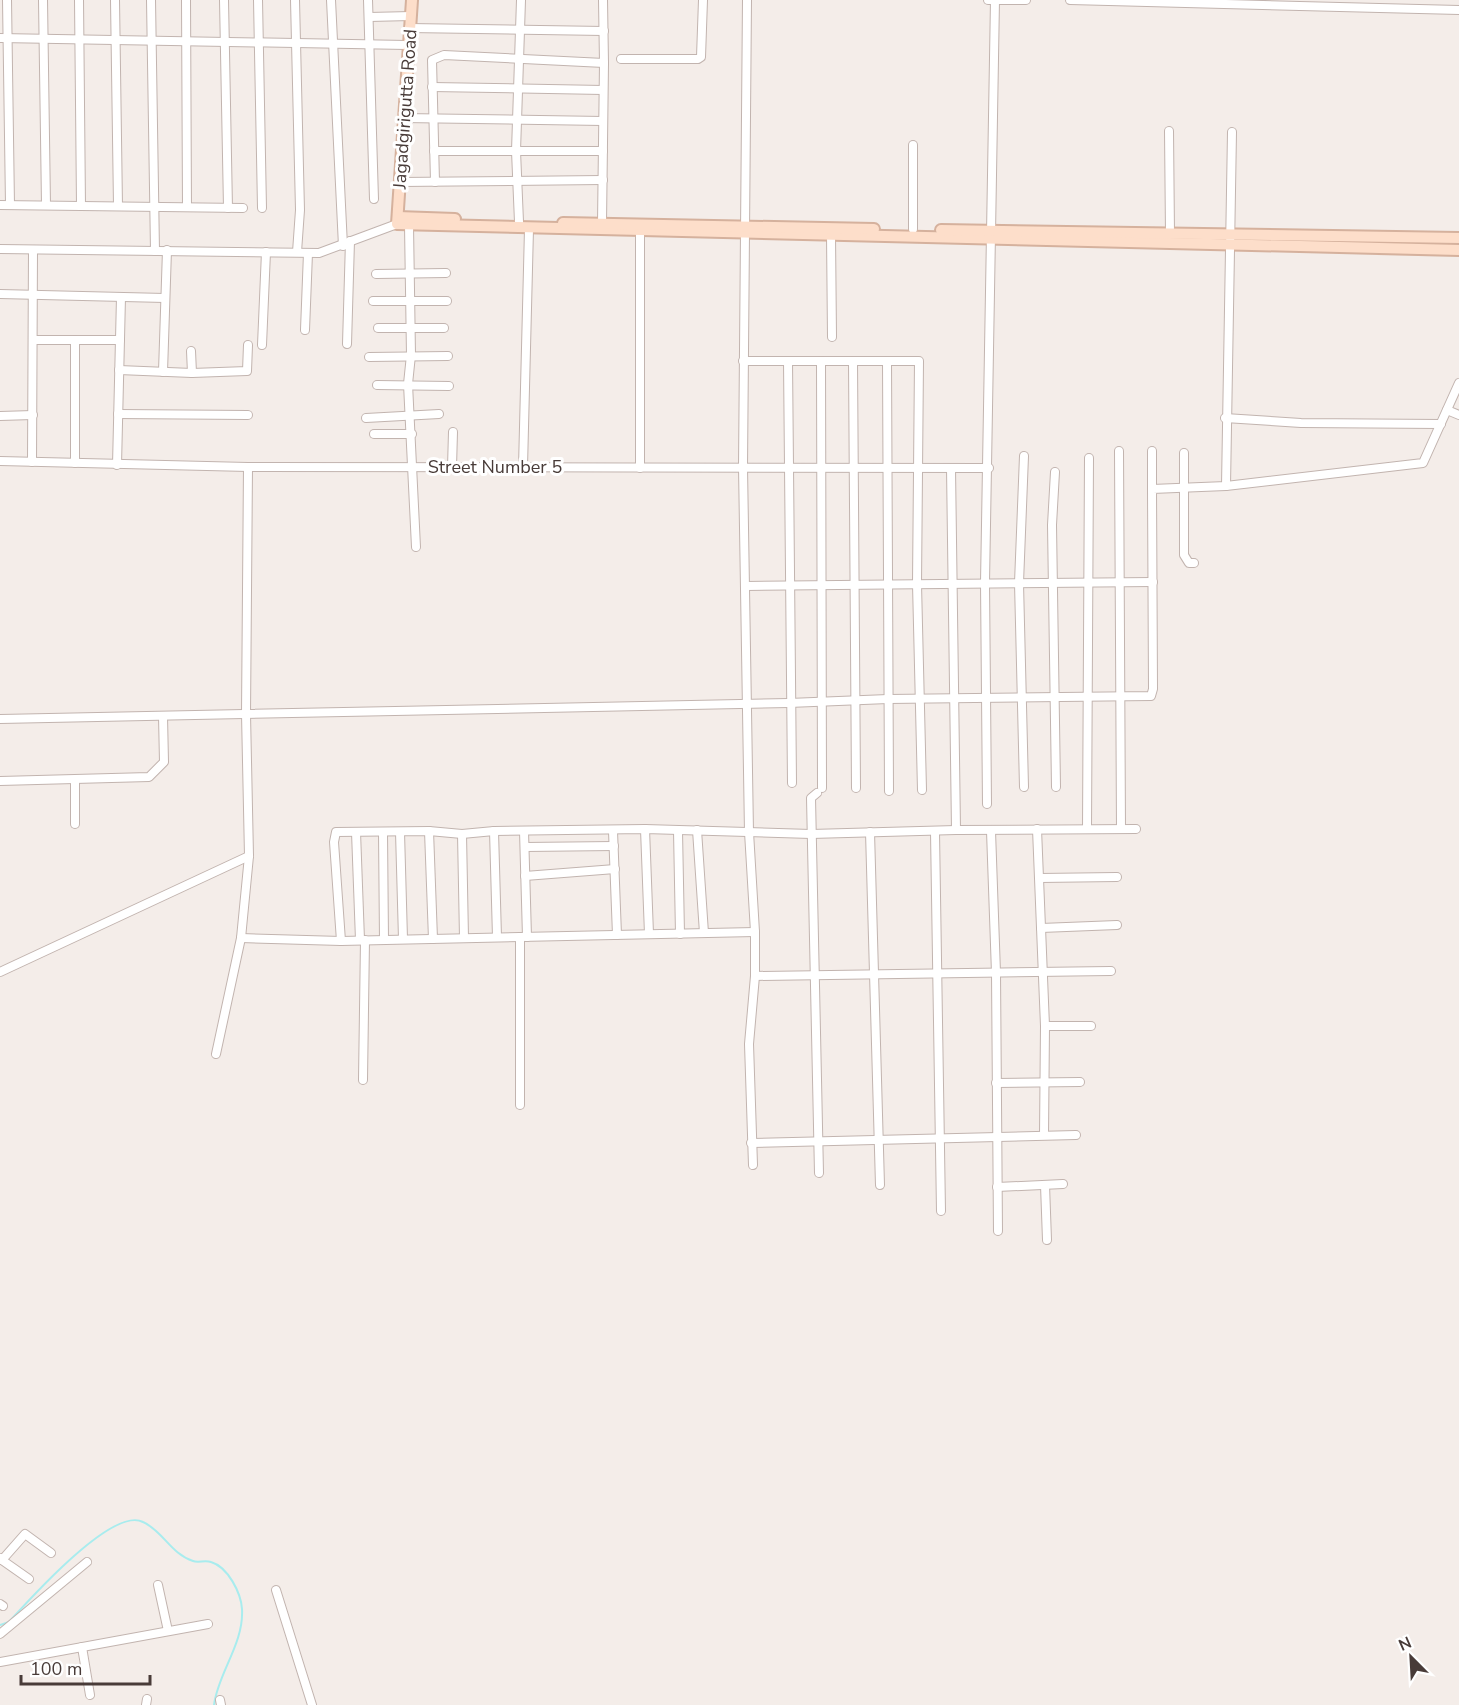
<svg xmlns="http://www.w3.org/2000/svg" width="1459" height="1705" font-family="'Nunito Sans',sans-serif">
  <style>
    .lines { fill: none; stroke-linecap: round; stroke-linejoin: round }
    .stream { stroke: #a8ecee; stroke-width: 2 }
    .street-casing { stroke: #c2b4af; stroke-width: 10 }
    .secondary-casing { stroke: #d5b19d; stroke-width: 14 }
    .street { stroke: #fff; stroke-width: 8 }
    .secondary { stroke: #fddeca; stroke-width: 10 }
    .labels { text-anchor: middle; stroke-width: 6; stroke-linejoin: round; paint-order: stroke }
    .street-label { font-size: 18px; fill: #483b38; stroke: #fff }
  </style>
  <rect width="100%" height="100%" fill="#f4ede9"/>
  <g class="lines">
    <path class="stream" d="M0,1625L9,1622C29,1600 112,1506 143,1522C163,1531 171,1554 193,1561C198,1563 205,1560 211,1562C228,1567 241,1593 242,1609C244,1644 218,1673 214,1705"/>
    <defs>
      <g id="street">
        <polyline points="7,0 10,205"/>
        <polyline points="43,0 46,205"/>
        <polyline points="79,0 81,206"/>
        <polyline points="115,0 118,206"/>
        <polyline points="151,0 155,251"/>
        <polyline points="186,0 187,207"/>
        <polyline points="224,0 228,208"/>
        <polyline points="258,0 262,208"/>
        <polyline points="295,0 300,210 297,252"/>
        <polyline points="331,0 343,246"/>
        <polyline points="368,0 374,199"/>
        <polyline points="747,0 743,467 749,832 755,932 755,976 749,1044 753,1165"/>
        <polyline points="988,0 1026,0"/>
        <polyline points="1070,0 1459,10"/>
        <polyline points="369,17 411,16"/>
        <polyline points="409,28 604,31"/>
        <polyline points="0,38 407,45"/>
        <polyline points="621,59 698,59 701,57 703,0"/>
        <polyline points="432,87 603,90"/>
        <polyline points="403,118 603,121"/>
        <polyline points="1169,131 1170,234"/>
        <polyline points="434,151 603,151"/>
        <polyline points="400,182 603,180"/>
        <polyline points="435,182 432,60 444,55 604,63 603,0"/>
        <polyline points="0,205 243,208"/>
        <polyline points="519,222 516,151 521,0"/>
        <polyline points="602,223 604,63"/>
        <polyline points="409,225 411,355 408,384 416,547"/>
        <polyline points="913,229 913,145"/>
        <polyline points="831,235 832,337"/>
        <polyline points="0,249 319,253 397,224"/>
        <polyline points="376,274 446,273"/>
        <polyline points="0,294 165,298"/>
        <polyline points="373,301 447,301"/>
        <polyline points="378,328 444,328"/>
        <polyline points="305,330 308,253"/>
        <polyline points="34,340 120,340"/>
        <polyline points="347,344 350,241"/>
        <polyline points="262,345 266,252"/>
        <polyline points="191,351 192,373"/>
        <polyline points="369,357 448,356"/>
        <polyline points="743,361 919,361 917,584 922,790"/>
        <polyline points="788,361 792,783"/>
        <polyline points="821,361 822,788"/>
        <polyline points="853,361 856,788"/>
        <polyline points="887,361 889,791"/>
        <polyline points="119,370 192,373 247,371 248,345"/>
        <polyline points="163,372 167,250"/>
        <polyline points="377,385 449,386"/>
        <polyline points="1447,410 1459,415"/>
        <polyline points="118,414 248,415"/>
        <polyline points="0,416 33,415"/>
        <polyline points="366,418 439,414"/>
        <polyline points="1225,418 1301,423 1441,424"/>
        <polyline points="374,434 412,434"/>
        <polyline points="1119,451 1121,829"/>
        <polyline points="1152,451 1152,489"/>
        <polyline points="1184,453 1184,555 1189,563 1194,563"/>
        <polyline points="1024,456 1019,583 1024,787"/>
        <polyline points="0,461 248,467 989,468"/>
        <polyline points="32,462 33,250"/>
        <polyline points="75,463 75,340"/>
        <polyline points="117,465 121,297"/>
        <polyline points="452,467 453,432"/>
        <polyline points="523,467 529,229"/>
        <polyline points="640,468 640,227"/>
        <polyline points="951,468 956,830"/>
        <polyline points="1055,472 1052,525 1056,787"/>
        <polyline points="1226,486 1232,132"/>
        <polyline points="746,586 1153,582"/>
        <polyline points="0,719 789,703 888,699 1151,696 1153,689 1152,489 1226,486 1423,463 1459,383"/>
        <polyline points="0,781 149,777 164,762 163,716"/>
        <polyline points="817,793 811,798 819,1173"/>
        <polyline points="987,804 985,583 995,0"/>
        <polyline points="75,824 75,780"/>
        <polyline points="645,829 649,934"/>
        <polyline points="1037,829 1045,1026 1044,1135"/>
        <polyline points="1087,829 1089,458"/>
        <polyline points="697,830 704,933"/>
        <polyline points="429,831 433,939"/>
        <polyline points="494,831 497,937"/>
        <polyline points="524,831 527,937"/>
        <polyline points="613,831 617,935"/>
        <polyline points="678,831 680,934"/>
        <polyline points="991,831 996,973 998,1231"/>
        <polyline points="356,832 360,940"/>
        <polyline points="383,832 384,940"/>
        <polyline points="400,832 403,939"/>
        <polyline points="870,832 880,1185"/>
        <polyline points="935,832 941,1211"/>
        <polyline points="462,834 464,938"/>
        <polyline points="525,847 614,846"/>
        <polyline points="525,876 615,869"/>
        <polyline points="1040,878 1117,877"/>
        <polyline points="1041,928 1117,925"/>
        <polyline points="520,937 520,1105"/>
        <polyline points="241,938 341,941 755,932"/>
        <polyline points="341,941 334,842 336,832 429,831 462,834 494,831 645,829 811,834 956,830 1136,829"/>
        <polyline points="0,972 249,856"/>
        <polyline points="755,976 1111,971"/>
        <polyline points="1045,1026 1091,1026"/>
        <polyline points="216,1054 241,938 249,856 246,714 248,467"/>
        <polyline points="363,1080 365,940"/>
        <polyline points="996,1083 1080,1082"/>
        <polyline points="751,1143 1076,1135"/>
        <polyline points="1045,1185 1047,1240"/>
        <polyline points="997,1187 1063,1184"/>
        <polyline points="0,1558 2,1560 25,1534 51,1553"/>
        <polyline points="2,1560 29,1579"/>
        <polyline points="158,1585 168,1631"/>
        <polyline points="276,1590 312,1705"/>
        <polyline points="0,1604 3,1606"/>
        <polyline points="0,1634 87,1562"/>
        <polyline points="82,1647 90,1695"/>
        <polyline points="0,1662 208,1624"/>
        <polyline points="220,1700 221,1705"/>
        <polyline points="146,1705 147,1699"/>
      </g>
      <g id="secondary">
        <polyline points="412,0 397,224 1459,250"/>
        <polyline points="398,217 455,219"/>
        <polyline points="563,223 874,229"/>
        <polyline points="941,230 1459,238"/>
      </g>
    </defs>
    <use href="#street" class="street-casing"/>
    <use href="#secondary" class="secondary-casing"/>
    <use href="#street" class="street"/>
    <use href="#secondary" class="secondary"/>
  </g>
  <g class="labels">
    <g class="street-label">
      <text transform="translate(405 109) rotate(-86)" y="6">Jagadgirigutta Road</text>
      <text x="495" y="473">Street Number 5</text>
    </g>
  </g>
  <g transform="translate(1411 1657) rotate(336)" stroke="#ffffff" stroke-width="4.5" paint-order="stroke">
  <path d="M0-4.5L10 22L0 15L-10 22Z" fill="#483b38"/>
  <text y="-9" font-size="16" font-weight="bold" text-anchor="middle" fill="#483b38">N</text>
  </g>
  <path d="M21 1675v9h129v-9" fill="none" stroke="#483b38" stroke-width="3"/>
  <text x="30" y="1675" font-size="18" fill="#483b38" stroke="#ffffff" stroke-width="4.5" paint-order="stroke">100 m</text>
</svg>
